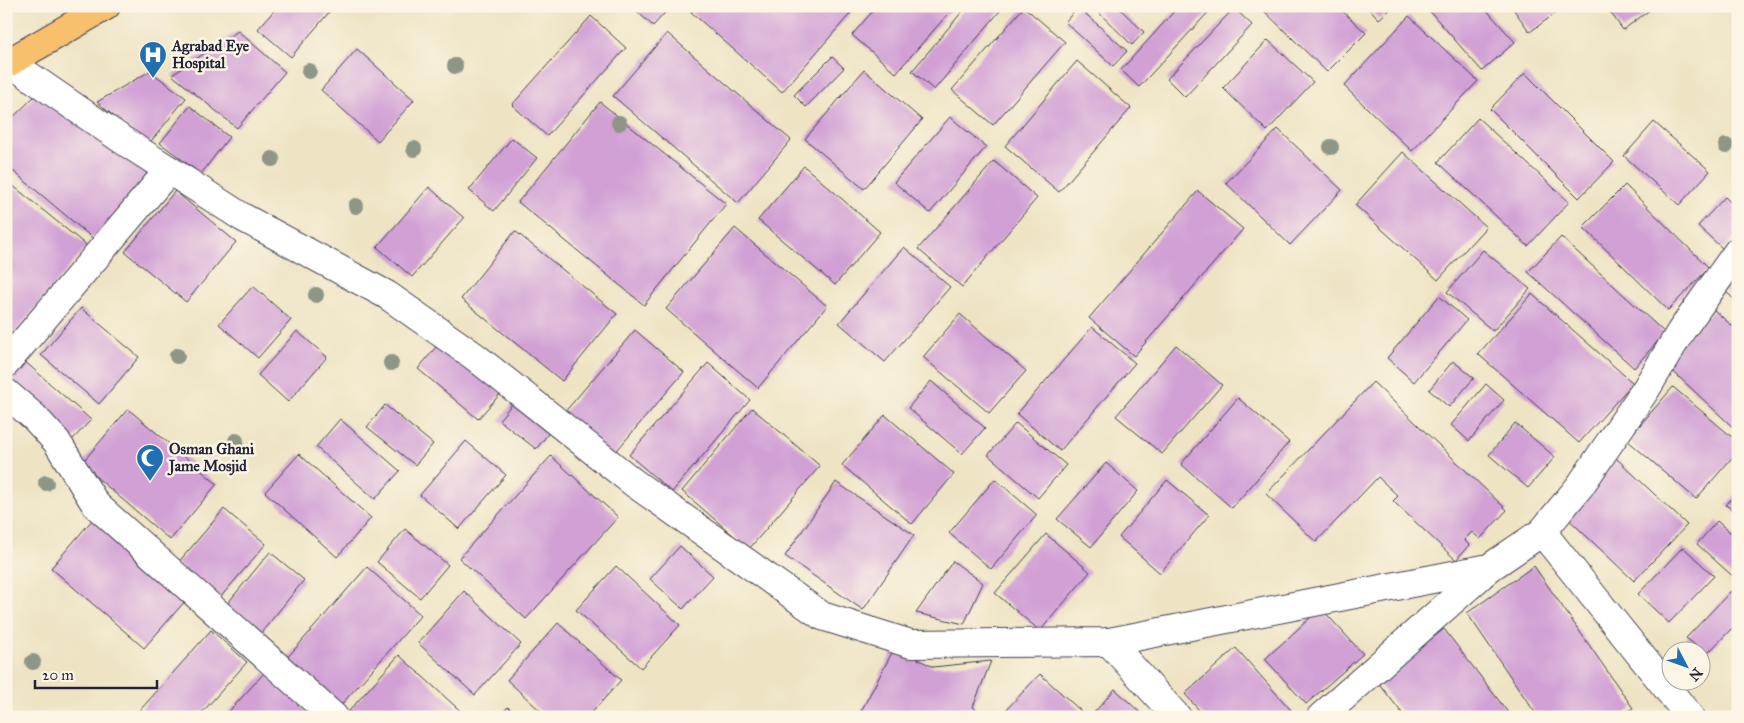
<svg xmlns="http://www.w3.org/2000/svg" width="1744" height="723" font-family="'IM FELL Great Primer',serif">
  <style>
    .building { fill: #d1a1d6 }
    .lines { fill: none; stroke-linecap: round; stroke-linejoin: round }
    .minor-casing { stroke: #413f50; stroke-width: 30 }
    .major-casing { stroke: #413f50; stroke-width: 30 }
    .minor { stroke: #fff; stroke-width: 28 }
    .major { stroke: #f8bf6c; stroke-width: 28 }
    .tree { fill: #8e9686 }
    .labels { text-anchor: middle; stroke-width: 5; stroke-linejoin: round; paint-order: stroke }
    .poi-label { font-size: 15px; font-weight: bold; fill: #22223b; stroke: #fcf5e5; text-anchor: start }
  </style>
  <rect width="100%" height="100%" fill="#fcf5e5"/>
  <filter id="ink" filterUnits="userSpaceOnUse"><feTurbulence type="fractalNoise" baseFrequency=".02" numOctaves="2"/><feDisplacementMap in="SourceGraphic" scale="10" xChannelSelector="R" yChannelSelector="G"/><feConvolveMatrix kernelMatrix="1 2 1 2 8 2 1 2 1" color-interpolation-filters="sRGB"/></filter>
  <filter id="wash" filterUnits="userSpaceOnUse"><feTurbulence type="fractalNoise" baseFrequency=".0096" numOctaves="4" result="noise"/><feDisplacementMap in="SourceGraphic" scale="20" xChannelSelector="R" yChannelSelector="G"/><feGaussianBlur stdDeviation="1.12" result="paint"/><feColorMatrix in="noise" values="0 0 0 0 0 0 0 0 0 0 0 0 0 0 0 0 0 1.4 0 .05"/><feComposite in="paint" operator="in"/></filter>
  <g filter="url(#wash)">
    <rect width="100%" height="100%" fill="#eee4c4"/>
    <g id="blocks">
      <g class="building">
        <polygon points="278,6 327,6 331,10 291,57 258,29"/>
        <polygon points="631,6 671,6 653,26"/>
        <polygon points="696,6 857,6 782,92 691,12"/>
        <polygon points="877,6 955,6 896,73 852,35"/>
        <polygon points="967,6 1004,6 934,90 912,71"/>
        <polygon points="1092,6 1117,6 1144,32 1132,45"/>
        <polygon points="1179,6 1214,6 1139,87 1121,70"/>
        <polygon points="1259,6 1337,6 1366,33 1327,72"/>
        <polygon points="1367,6 1394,6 1379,19"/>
        <polygon points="1428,6 1483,6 1515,42 1482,71 1427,8"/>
        <polygon points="1511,6 1565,6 1530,32"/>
        <polygon points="1606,6 1655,6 1623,30"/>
        <polygon points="1024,7 1065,42 993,125 952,90"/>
        <polygon points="1078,7 1127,51 1113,66 1065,22"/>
        <polygon points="1234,8 1252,25 1185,97 1167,79"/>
        <polygon points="591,16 626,48 547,136 512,105"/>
        <polygon points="1409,16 1478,81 1412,151 1344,86"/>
        <polygon points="238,31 285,72 237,128 172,75"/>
        <polygon points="667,33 791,140 738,203 613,96"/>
        <polygon points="1268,40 1313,82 1267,131 1223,88"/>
        <polygon points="357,49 414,100 378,141 321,90"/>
        <polygon points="832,57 844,68 806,107 794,95"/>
        <polygon points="1077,61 1131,108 1059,192 1005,146"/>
        <polygon points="864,70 922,120 864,189 805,139"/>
        <polygon points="150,71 186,98 148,145 97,102"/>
        <polygon points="1525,73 1614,162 1579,198 1490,109"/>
        <polygon points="36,95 155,172 96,241 6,165 6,124"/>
        <polygon points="600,102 726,204 644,305 518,202"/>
        <polygon points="190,106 229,137 201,174 160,143"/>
        <polygon points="950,117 986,147 930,213 894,182"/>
        <polygon points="1478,118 1569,202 1528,246 1438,162"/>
        <polygon points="1654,122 1710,171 1679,205 1624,156"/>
        <polygon points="1278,129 1342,190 1290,245 1226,183"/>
        <polygon points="512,138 537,158 494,211 469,190"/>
        <polygon points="1403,152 1486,227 1438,280 1355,205"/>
        <polygon points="994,161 1037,198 962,287 918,249"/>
        <polygon points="804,166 880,232 835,285 758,220"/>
        <polygon points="6,180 87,246 6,343 8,265"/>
        <polygon points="1625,185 1709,268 1668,310 1583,227"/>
        <polygon points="429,187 464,218 412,277 377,247"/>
        <polygon points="175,191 236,242 186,302 125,252"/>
        <polygon points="1198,191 1243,229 1134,356 1089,318"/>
        <polygon points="1725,197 1738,209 1738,234 1723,249 1698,226"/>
        <polygon points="735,228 827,306 758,388 666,309"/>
        <polygon points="515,231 617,314 562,381 461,299"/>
        <polygon points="1561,237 1665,333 1634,368 1528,272"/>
        <polygon points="904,247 950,287 885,362 839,323"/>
        <polygon points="1483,250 1530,289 1493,331 1447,292"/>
        <polygon points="1738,273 1738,303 1723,289"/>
        <polygon points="253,286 291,320 258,358 219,324"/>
        <polygon points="1532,294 1633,383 1579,443 1478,354"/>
        <polygon points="1439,296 1467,320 1414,382 1387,358"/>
        <polygon points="81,308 139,357 99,404 41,355"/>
        <polygon points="1714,310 1738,331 1738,432 1664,363"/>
        <polygon points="960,314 1026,371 989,413 923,357"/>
        <polygon points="1092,327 1135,363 1060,451 1017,414"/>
        <polygon points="635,330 684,372 612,456 563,414"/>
        <polygon points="297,331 327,357 288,402 258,375"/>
        <polygon points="440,342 501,393 478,419 418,369"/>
        <polygon points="1176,345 1222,385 1162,454 1116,416"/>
        <polygon points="21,358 91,420 72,440 6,381 6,375"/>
        <polygon points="1453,361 1474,378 1449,407 1429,390"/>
        <polygon points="708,363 750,400 672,492 629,455"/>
        <polygon points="931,381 985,428 962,454 908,408"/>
        <polygon points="1373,382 1507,510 1480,539 1472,532 1464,540 1469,545 1456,560 1393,501 1398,496 1378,477 1316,542 1266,494"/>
        <polygon points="1486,384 1504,400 1469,441 1451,425"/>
        <polygon points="1673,387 1738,442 1738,451 1696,499 1627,440"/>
        <polygon points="1238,398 1289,442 1232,508 1181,464"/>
        <polygon points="516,399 552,429 536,449 499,420"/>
        <polygon points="385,405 433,444 415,465 367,427"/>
        <polygon points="752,408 820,466 749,549 682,491"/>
        <polygon points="128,409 217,484 170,540 81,464"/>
        <polygon points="885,415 954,474 912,524 842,465"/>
        <polygon points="340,419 400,471 375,499 316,447"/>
        <polygon points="1016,423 1066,465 1038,498 988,455"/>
        <polygon points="1515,423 1555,457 1528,488 1489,455"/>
        <polygon points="466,441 506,475 459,529 420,495"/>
        <polygon points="299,454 371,518 337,557 265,492"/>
        <polygon points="551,456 618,517 526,619 459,558"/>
        <polygon points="1616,458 1687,525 1634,581 1563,514"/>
        <polygon points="1106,463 1138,491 1091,547 1057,519"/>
        <polygon points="995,479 1037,515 991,569 949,533"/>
        <polygon points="1167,480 1209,515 1160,573 1119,537"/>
        <polygon points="836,482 914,535 863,610 785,556"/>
        <polygon points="1738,491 1738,514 1726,505"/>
        <polygon points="224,509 266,544 218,600 177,564"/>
        <polygon points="93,519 187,599 144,648 51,568"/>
        <polygon points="1717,521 1738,539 1738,581 1697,544"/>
        <polygon points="405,529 448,565 420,598 377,562"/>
        <polygon points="1046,534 1090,572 1040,631 995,593"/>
        <polygon points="680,546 713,576 683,609 650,579"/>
        <polygon points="1683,547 1714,576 1669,623 1638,594"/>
        <polygon points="270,552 304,580 257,638 222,610"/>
        <polygon points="953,561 983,583 964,624 916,613"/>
        <polygon points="616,566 680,625 641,668 576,610"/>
        <polygon points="1534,566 1633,708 1620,717 1538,717 1467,613"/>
        <polygon points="367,567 421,615 341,705 287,658"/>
        <polygon points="464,591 521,644 475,695 418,643"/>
        <polygon points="1731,591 1738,597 1738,622 1705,656 1702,650 1686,638"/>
        <polygon points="1321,608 1363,654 1306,704 1265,659"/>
        <polygon points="558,623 621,680 588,717 547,717 507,680"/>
        <polygon points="1444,629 1510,715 1507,717 1405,717 1377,681"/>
        <polygon points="211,630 247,662 198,717 134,717"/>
        <polygon points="895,647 933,667 991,661 973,707 987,717 858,717"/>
        <polygon points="1236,648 1297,717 1205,717 1185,694"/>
        <polygon points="399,655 467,717 355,717 349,711"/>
        <polygon points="265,672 312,716 311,717 224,717"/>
        <polygon points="1040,674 1082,712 1077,717 1011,717 1005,711"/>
        <polygon points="1115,689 1145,717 1090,717"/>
        <polygon points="508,707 519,717 499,717"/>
      </g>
    </g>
  </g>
  <g filter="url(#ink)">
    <use href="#blocks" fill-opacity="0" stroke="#413f50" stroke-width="1"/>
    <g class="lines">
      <defs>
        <g id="minor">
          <polyline points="9,62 124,141 242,217 387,295 474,356 634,483 822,616 911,644 1109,642 1489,568 1542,532 1580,486 1646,389 1681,331 1738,251"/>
          <polyline points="6,363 169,170"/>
          <polyline points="6,393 34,417 57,442 96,505 334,717"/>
          <polyline points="1542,532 1690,717"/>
          <polyline points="1109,642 1177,717"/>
          <polyline points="1321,717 1488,569"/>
        </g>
        <polyline id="major" points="6,64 106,6"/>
      </defs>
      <use href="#minor" class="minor-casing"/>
      <use href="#major" class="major-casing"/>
      <use href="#minor" class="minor"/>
      <use href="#major" class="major"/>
    </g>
    <g class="tree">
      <circle cx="455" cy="66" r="8"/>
      <circle cx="309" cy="71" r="8"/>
      <circle cx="619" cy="123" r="8"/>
      <circle cx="1726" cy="146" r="8"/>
      <circle cx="1331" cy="147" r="8"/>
      <circle cx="414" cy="149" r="8"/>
      <circle cx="272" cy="159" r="8"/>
      <circle cx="356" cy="206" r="8"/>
      <circle cx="316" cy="295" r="8"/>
      <circle cx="177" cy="356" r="8"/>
      <circle cx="391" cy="363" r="8"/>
      <circle cx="236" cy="441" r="8"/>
      <circle cx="46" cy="483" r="8"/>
      <circle cx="33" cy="662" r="8"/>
    </g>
  </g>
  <defs>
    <symbol id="hospital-pin" viewBox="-11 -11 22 30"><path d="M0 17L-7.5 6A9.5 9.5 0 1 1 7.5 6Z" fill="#1f6fb2" stroke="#fcf5e5"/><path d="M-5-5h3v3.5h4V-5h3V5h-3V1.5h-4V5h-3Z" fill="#fff"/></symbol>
    <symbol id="mosque-pin" viewBox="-11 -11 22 30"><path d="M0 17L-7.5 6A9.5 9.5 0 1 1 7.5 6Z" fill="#1f6fb2" stroke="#fcf5e5"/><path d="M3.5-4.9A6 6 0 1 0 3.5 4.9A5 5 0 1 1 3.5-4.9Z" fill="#fff"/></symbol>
  </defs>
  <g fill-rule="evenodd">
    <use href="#hospital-pin" x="137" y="39" width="32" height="43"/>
    <use href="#mosque-pin" x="134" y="442" width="32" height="43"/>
  </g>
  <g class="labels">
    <g class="poi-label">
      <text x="172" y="51">Agrabad Eye<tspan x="172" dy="17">Hospital</tspan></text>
      <text x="169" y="454">Osman Ghani<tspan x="169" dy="17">Jame Mosjid</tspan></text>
    </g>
  </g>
  <rect width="1744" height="723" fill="none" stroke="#fcf5e5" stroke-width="25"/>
  <g transform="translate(1686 666) rotate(131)"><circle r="24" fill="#fcf5e5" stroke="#a5a1a1"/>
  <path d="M0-4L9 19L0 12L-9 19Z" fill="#1f6fb2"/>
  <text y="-8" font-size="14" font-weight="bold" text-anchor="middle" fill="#22223b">N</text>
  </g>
  <path d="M35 680v8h122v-8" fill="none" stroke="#22223b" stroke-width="2.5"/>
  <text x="42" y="680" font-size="15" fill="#22223b" stroke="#fcf5e5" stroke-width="4" paint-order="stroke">20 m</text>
</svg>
